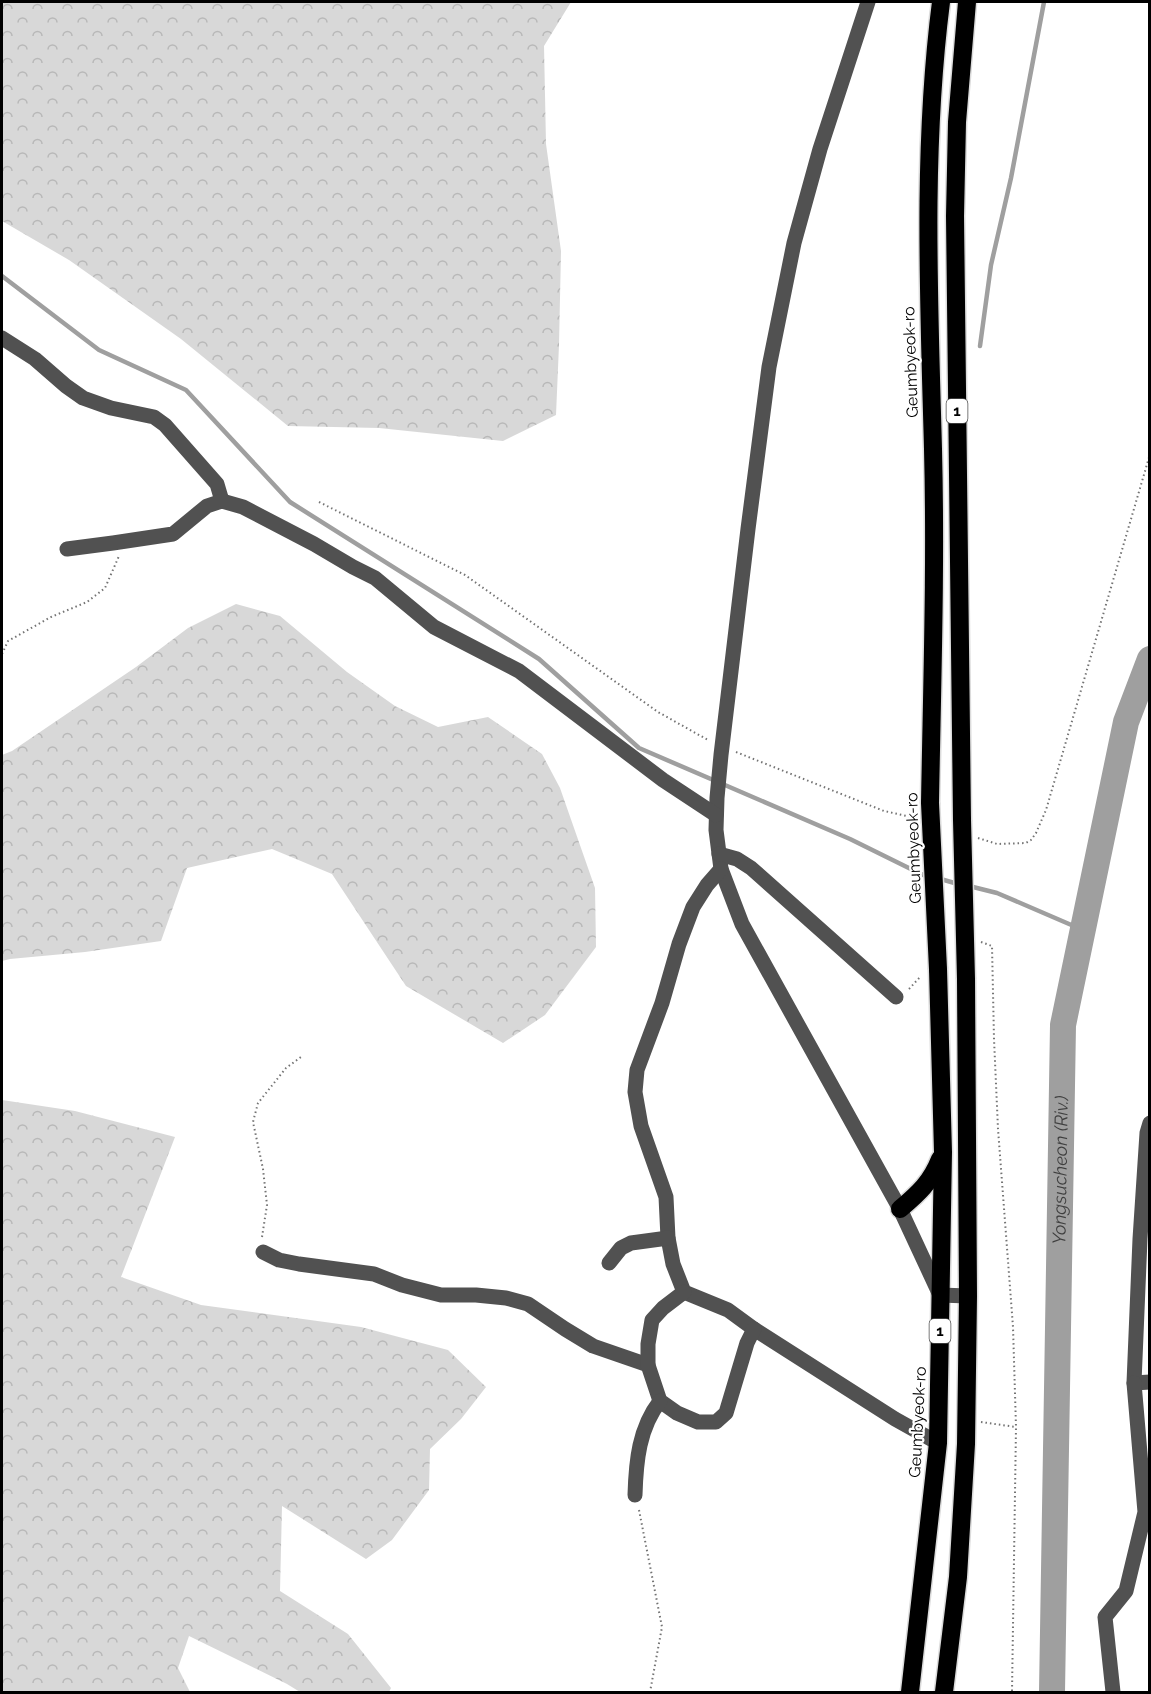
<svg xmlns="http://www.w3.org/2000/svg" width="1151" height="1694" font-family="Raleway,sans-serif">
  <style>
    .forest { fill: url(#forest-crowns) }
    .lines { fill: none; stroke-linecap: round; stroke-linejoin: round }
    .stream { stroke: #9f9f9f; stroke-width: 4.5 }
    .river { stroke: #9f9f9f; stroke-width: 26 }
    .highway-casing { stroke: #dbdbdb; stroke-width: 21 }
    .path { stroke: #737373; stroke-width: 2; stroke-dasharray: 1.5 3; stroke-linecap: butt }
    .minor { stroke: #515151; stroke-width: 15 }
    .highway { stroke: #000; stroke-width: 18 }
    .highway-bridge-casing { stroke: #dbdbdb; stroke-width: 21; stroke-linecap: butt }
    .highway-bridge { stroke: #000; stroke-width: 18 }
    .labels { text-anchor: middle; stroke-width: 4.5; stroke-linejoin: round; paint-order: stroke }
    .shield { fill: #fff; stroke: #4c4c4c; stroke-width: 1.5 }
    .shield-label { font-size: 15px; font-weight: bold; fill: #000 }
    .street-label { font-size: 16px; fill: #000; stroke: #fff }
    .water-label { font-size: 18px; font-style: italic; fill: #404040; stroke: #fff }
  </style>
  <defs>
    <pattern id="forest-crowns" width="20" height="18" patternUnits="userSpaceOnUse" patternTransform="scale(1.5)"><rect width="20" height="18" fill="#d8d8d8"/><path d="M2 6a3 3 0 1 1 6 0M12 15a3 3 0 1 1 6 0" fill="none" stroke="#b8b8b8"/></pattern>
  </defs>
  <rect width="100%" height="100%" fill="#fff"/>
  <g class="forest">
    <polygon points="2,2 571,2 544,46 546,144 561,251 559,345 556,415 503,441 379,428 288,426 181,339 69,260 2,221"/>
    <polygon points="236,604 280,616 347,672 395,706 438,727 488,717 542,754 560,788 595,888 596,947 545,1015 503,1043 406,986 332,874 272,849 187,868 161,941 85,952 10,959 2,961 2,755 12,751 136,667 188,628"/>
    <polygon points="2,1100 75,1111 175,1137 121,1277 201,1305 361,1327 448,1350 486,1387 461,1419 430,1449 429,1490 392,1540 366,1559 282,1506 280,1591 348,1634 391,1688 389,1692 300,1692 287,1684 189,1636 178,1668 190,1692 2,1692"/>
  </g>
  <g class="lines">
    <g class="stream">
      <polyline points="2,276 99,350 186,390 290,502 539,659 639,748 850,839 923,875 929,876"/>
      <polyline points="980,346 991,265 1011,178 1044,2"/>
      <polyline points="937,878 958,884"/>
      <polyline points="969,886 997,893 1083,930"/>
    </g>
    <path class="river" id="s1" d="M1052,1692L1063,1025L1126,722L1150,659"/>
    <defs>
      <g id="highway">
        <path d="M930,803C932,685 936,567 933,449C929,300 922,150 941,2"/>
        <polyline points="962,820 955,216 957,122 967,2"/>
        <path d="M900,1209C919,1193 931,1182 940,1159"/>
        <polyline points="910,1692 938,1443 943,1152 938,969"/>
        <polyline points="944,1692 958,1577 966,1444 968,1296 966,979"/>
      </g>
    </defs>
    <use href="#highway" class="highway-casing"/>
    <g class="path">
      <polyline points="319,502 465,575 658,712 708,740"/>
      <polyline points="2,654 8,641 51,617 87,602 105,588 119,556"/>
      <polyline points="736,752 884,811 916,818"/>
      <polyline points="978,838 997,844 1026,843 1031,840 1036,833 1046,810 1150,454"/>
      <polyline points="981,942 992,946 994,1039 998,1129 1013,1327 1016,1427 1012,1692"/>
      <polyline points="909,989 921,976"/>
      <polyline points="262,1237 267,1205 263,1169 253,1122 258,1103 286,1068 301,1057"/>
      <polyline points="981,1422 1016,1427"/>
      <polyline points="639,1510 662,1627 650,1692"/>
    </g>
    <g class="minor">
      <polyline points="868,2 820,149 794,243 769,367 748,529 721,755 717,798 716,830 721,869 742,924 900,1209 940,1295 968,1296"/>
      <polyline points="2,338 35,359 66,386 83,398 111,408 154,417 165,425 217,484 222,501"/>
      <polyline points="67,549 113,543 173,534 207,506 222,501 243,507 314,544 353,567 375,578 434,627 519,671 663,780 716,815"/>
      <polyline points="719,854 737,859 751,868 896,997"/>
      <polyline points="721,869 707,885 693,907 679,944 662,1003 637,1070 635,1092 641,1126 666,1197 668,1238 673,1264 684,1292 728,1310 754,1329 895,1419 938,1443"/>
      <polyline points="1150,1123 1147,1133 1140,1239 1134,1383 1150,1382"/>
      <polyline points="263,1252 279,1260 299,1264 374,1274 402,1285 441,1295 476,1295 506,1298 528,1304 565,1329 593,1346 648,1365"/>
      <polyline points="609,1263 621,1248 631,1243 668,1238"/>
      <polyline points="684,1292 663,1308 652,1320 648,1344 648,1365 660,1401 677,1413 698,1422 716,1422 726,1413 747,1343 754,1329"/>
      <path d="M635,1495C636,1461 639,1428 660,1401"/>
      <polyline points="1113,1692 1105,1617 1126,1591 1145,1512 1134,1383"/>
    </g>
    <use href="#highway" class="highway"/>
    <defs>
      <g id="highway-bridge">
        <polyline points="930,803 938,969"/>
        <polyline points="962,820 966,979"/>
      </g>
    </defs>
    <use href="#highway-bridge" class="highway-bridge-casing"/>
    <use href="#highway-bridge" class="highway-bridge"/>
  </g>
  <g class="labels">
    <g class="shield">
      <rect x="946.5" y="399" width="21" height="24" rx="4.5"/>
      <rect x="929.5" y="1319" width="21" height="24" rx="4.5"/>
    </g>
    <g class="shield-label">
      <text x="957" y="416">1</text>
      <text x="940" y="1336">1</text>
    </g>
    <g class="street-label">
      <text transform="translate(910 362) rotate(-92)" y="6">Geumbyeok-ro</text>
      <text transform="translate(913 848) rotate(-92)" y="6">Geumbyeok-ro</text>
      <text transform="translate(917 1422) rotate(-87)" y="6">Geumbyeok-ro</text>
    </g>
    <g class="water-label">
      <text dy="6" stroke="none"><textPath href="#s1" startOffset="522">Yongsucheon (Riv.)</textPath></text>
    </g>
  </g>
  <rect width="1151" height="1694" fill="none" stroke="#000000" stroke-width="6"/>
</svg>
